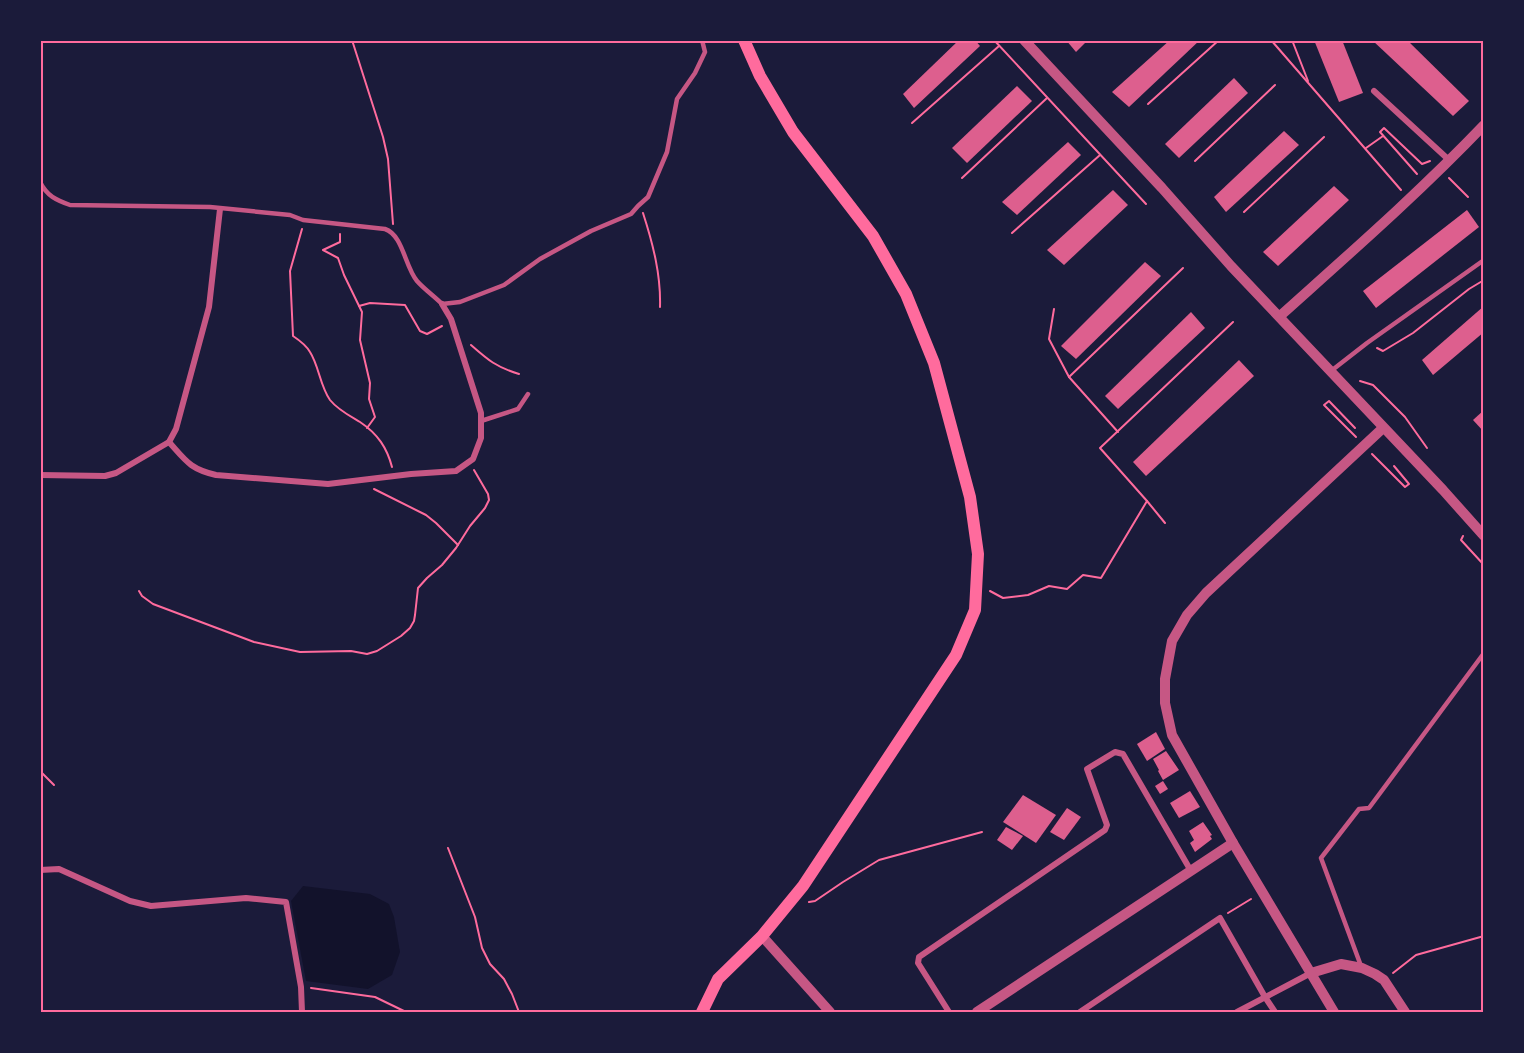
<svg xmlns="http://www.w3.org/2000/svg" width="1524" height="1053" font-family="'Fira Sans',sans-serif">
  <style>
    .water { fill: #12122b }
    .building { fill: #dd5f8e }
    .lines { fill: none; stroke-linecap: round; stroke-linejoin: round }
    .path { stroke: #ff6b9d; stroke-width: 2 }
    .service { stroke: #c65784; stroke-width: 4.5 }
    .minor { stroke: #c65784; stroke-width: 6 }
    .tertiary { stroke: #c65784; stroke-width: 10 }
    .secondary { stroke: #ff6b9d; stroke-width: 12 }
    .neatline { fill: none; stroke: #ff6b9d; stroke-width: 2 }
  </style>
  <rect width="100%" height="100%" fill="#1b1b3a"/>
  <polygon class="water" points="303,886 370,894 389,904 394,917 400,952 392,975 368,989 306,981 291,901"/>
  <g class="building">
    <polygon points="959,40 975,40 980,46 914,108 903,94"/>
    <polygon points="1066,40 1088,40 1076,52"/>
    <polygon points="1170,40 1200,40 1129,107 1112,92"/>
    <polygon points="1314,40 1342,40 1363,93 1339,102"/>
    <polygon points="1372,40 1407,40 1469,101 1453,116"/>
    <polygon points="1234,78 1248,93 1179,158 1165,144"/>
    <polygon points="1017,86 1032,101 967,163 952,148"/>
    <polygon points="1284,131 1299,145 1226,212 1214,197"/>
    <polygon points="1068,142 1081,155 1017,215 1002,202"/>
    <polygon points="1334,186 1349,200 1278,266 1263,252"/>
    <polygon points="1113,190 1128,205 1064,265 1047,250"/>
    <polygon points="1467,210 1479,227 1376,308 1363,291"/>
    <polygon points="1145,262 1161,276 1076,359 1061,346"/>
    <polygon points="1484,306 1484,332 1433,375 1422,360"/>
    <polygon points="1191,312 1205,328 1118,409 1105,396"/>
    <polygon points="1239,360 1254,376 1146,476 1133,462"/>
    <polygon points="1484,410 1484,432 1473,420"/>
    <polygon points="1156,732 1165,749 1147,761 1137,744"/>
    <polygon points="1166,751 1179,770 1163,780 1158,771 1159,770 1153,759"/>
    <polygon points="1163,781 1168,789 1160,794 1155,786"/>
    <polygon points="1190,791 1200,807 1179,818 1170,803"/>
    <polygon points="1023,795 1056,815 1036,843 1003,822"/>
    <polygon points="1067,808 1081,817 1064,840 1050,832"/>
    <polygon points="1203,822 1212,835 1210,836 1212,839 1195,852 1190,843 1194,840 1189,831"/>
    <polygon points="1006,827 1023,836 1012,850 997,840"/>
  </g>
  <g class="lines">
    <g class="path">
      <polyline points="352,40 383,137 388,159 393,224"/>
      <polyline points="994,40 1146,204"/>
      <polyline points="1271,40 1401,190"/>
      <polyline points="1292,40 1308,81"/>
      <polyline points="837,41 838,40"/>
      <polyline points="1148,104 1219,40"/>
      <polyline points="912,123 999,46"/>
      <polyline points="1366,148 1383,136"/>
      <polyline points="1195,161 1275,85"/>
      <polyline points="1417,174 1380,132 1384,128 1422,164 1430,161"/>
      <polyline points="962,178 1047,98"/>
      <polyline points="1449,178 1468,197"/>
      <polyline points="1244,212 1324,137"/>
      <path d="M643,213C653,244 661,275 660,307"/>
      <path d="M302,229L290,271L293,336C299,340 306,345 310,352C319,366 320,386 330,400C338,410 350,416 360,422C378,434 387,448 392,467"/>
      <polyline points="1012,233 1100,155"/>
      <polyline points="340,234 340,242 323,250 338,258 344,275 362,312 360,340 370,383 369,399 375,417 367,428"/>
      <polyline points="359,306 370,303 405,305 420,331 427,334 442,326"/>
      <polyline points="1054,309 1049,339 1069,377 1118,432"/>
      <path d="M471,345C488,360 496,367 519,374"/>
      <polyline points="1377,348 1383,351 1413,333 1469,289 1484,280"/>
      <polyline points="1069,377 1183,268"/>
      <polyline points="1360,381 1373,385 1405,417 1427,448"/>
      <polyline points="1355,428 1329,401 1324,405 1356,437"/>
      <polyline points="1372,454 1405,487 1409,484 1394,466"/>
      <polyline points="374,489 426,515 436,523 458,545"/>
      <polyline points="1147,501 1165,523"/>
      <polyline points="1463,536 1461,540 1484,565"/>
      <polyline points="139,591 142,596 153,604 254,642 300,652 351,651 367,654 377,651 401,636 410,628 414,621 415,615 418,588 427,578 442,565 456,548 470,526 485,508 489,500 488,494 474,470"/>
      <polyline points="990,591 1003,598 1028,595 1049,586 1067,589 1083,575 1101,578 1147,501 1100,448 1233,322"/>
      <polyline points="40,771 54,785"/>
      <polyline points="448,848 475,917 482,948 490,964 504,979 512,994 519,1012"/>
      <polyline points="809,902 815,901 843,882 879,860 982,832"/>
      <polyline points="1228,913 1251,899"/>
      <polyline points="1393,973 1416,955 1484,936"/>
      <polyline points="311,988 375,997 406,1012"/>
    </g>
    <g class="service">
      <path d="M40,182C47,196 56,200 70,205L210,207L290,215L303,220L385,229C403,235 405,267 417,281C424,289 434,296 442,304L460,302L504,285L540,259L591,231L631,214L638,206L648,197L667,152L677,99L695,73L705,52L702,40"/>
      <polyline points="1331,371 1367,343 1484,260"/>
      <polyline points="481,421 518,409 528,394"/>
      <polyline points="1361,966 1321,858 1359,809 1369,808 1484,653"/>
    </g>
    <g class="minor">
      <polyline points="1374,91 1449,160"/>
      <path d="M169,442C186,461 190,469 216,475L328,484L411,474L456,471L473,459L481,438V413L451,319L442,304"/>
      <polyline points="40,475 105,476 116,473 169,442 176,429 209,307 220,209"/>
      <polyline points="40,870 59,869 130,901 151,906 246,898 286,902 301,987 302,1012"/>
      <polyline points="949,1012 918,963 919,957 1105,830 1107,825 1087,769 1115,752 1123,754 1191,871"/>
      <polyline points="1080,1012 1220,918 1265,997 1275,1012"/>
      <polyline points="1237,1012 1311,973"/>
    </g>
    <g class="tertiary">
      <polyline points="1024,40 1162,188 1231,266 1443,490 1484,536"/>
      <path d="M1280,316C1349,254 1419,193 1484,125"/>
      <polyline points="762,936 830,1012"/>
      <polyline points="1311,973 1341,964 1362,968 1375,974 1384,980 1405,1012"/>
      <polyline points="977,1012 1233,843"/>
      <polyline points="1334,1012 1233,843 1172,735 1165,703 1165,679 1172,641 1187,615 1206,593 1383,428"/>
    </g>
    <polyline class="secondary" points="702,1012 718,979 762,936 803,886 956,655 975,610 978,554 970,497 934,363 906,294 873,236 793,132 760,76 744,40"/>
  </g>
  <rect width="1524" height="1053" fill="none" stroke="#1b1b3a" stroke-width="84"/>
  <rect x="42" y="42" width="1440" height="969" class="neatline"/>
</svg>
